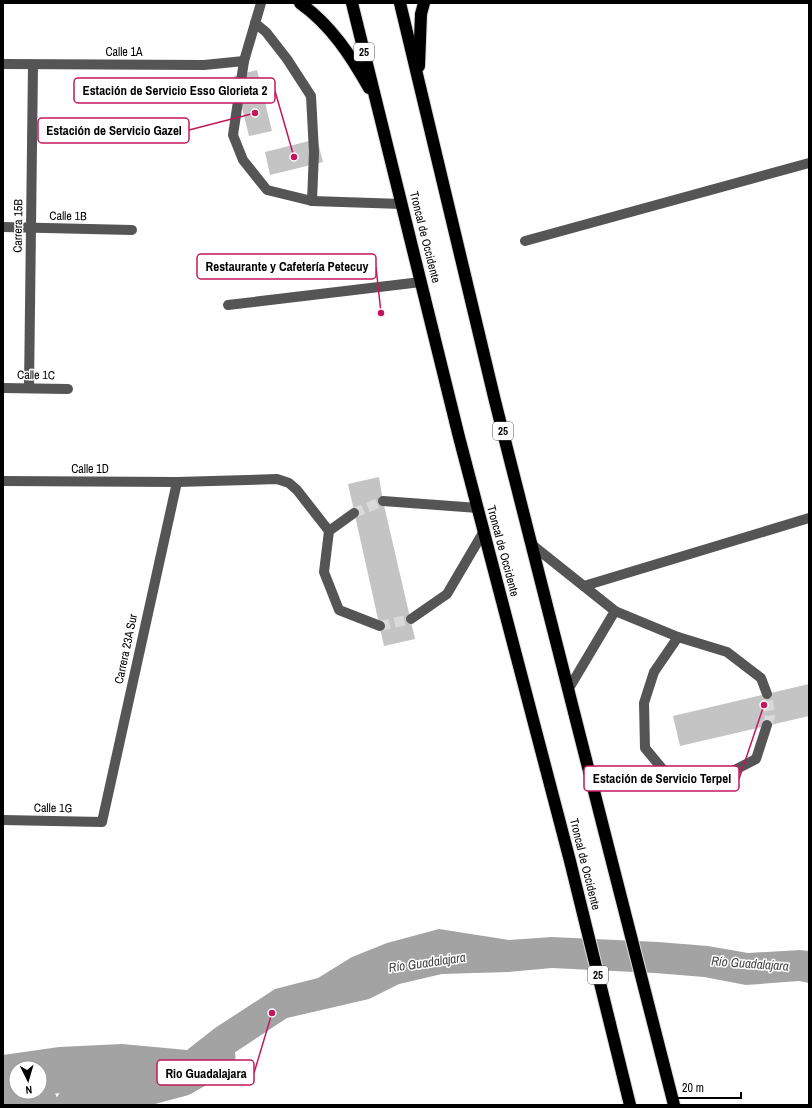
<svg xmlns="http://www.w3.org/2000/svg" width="812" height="1108" font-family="'Archivo Narrow',sans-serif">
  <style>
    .water { fill: #a3a3a3; fill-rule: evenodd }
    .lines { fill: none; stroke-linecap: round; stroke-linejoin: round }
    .river { stroke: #a3a3a3; stroke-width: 39 }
    .building { fill: #c4c4c4 }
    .minor-tunnel { stroke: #d9d9d9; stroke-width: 10; stroke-dasharray: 10 5; stroke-linecap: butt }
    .highway-casing { stroke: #dbdbdb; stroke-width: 14 }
    .minor { stroke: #555; stroke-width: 10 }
    .highway { stroke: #000; stroke-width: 12 }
    .labels { text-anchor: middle; stroke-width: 3; stroke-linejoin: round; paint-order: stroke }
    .shield { fill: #fff; stroke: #4c4c4c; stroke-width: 1 }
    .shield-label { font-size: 11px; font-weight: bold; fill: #000 }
    .street-label { font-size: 12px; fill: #000; stroke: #fff }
    .water-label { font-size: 13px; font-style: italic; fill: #444; stroke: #fff }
    .leader { fill: none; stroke: #c2185b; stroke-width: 1.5 }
    .callout-dot { fill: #c2185b; stroke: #fff; stroke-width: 1.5 }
    .callout { fill: #fff; stroke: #c2185b; stroke-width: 1.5 }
    .callout-label { font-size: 13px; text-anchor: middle; font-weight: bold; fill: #000 }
  </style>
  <rect width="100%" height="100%" fill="#fff"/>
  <path class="water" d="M439,929L509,940L552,937L658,942L708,946L748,953L800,950L809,951V983L799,981L746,985L704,977L655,973L552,968L508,972L442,974L399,984L369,999L287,1018L234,1053L197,1083L121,1076L67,1092L20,1099L3,1098V1055L59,1047L122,1044L187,1050L215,1028L275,989L318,978L352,957L387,943ZM16,1068H40V1092H16Z"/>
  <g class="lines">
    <g class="river">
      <polyline points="3,1104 39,1105"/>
      <polyline points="75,1105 181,1077 216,1057"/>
    </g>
  </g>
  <g class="building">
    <polygon points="257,70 272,131 249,136 234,76"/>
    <polygon points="317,139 323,162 270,175 265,152"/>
    <polygon points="379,477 383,501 415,639 384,646 348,484"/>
    <polygon points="809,684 809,716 680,746 673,716"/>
  </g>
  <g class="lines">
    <g class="minor-tunnel">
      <polyline points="354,513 383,501"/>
      <polyline points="380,626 411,619"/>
      <polyline points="767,725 770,717 767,694"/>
    </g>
    <defs>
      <g id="highway">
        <path d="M300,3C331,25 351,56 369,88"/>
        <polyline points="352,3 459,437 570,861 630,1105"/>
        <polyline points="400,3 495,401 611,858 674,1105"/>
        <polyline points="419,66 421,14 424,3"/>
      </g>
    </defs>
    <use href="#highway" class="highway-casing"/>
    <g class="minor">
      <polyline points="261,3 244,61 233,135 243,160 267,190 312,201 402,204"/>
      <polyline points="255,23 266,32 287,59 311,96 314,152 312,201"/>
      <polyline points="3,64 204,65 244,61"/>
      <polyline points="3,227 132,230"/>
      <polyline points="525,241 809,163"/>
      <polyline points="228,305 421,282"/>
      <polyline points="3,388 68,389"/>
      <polyline points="29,388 33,65"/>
      <polyline points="3,481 177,482 277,479 289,483 297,490 329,531"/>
      <polyline points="383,501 478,508"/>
      <polyline points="354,513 329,531 324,572 339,610 380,626"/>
      <polyline points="531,544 615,611 568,690"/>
      <polyline points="584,586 809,518"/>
      <polyline points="615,611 678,637"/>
      <polyline points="411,619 447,594 484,531"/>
      <polyline points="767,725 756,759 723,776 670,778 645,748 644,703 654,672 678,637 727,652 761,678 767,694"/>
      <polyline points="3,820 102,822 177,482"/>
    </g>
    <use href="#highway" class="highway"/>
  </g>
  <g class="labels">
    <g class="shield">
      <rect x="354" y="43" width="20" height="18" rx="3"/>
      <rect x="493" y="422" width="20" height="18" rx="3"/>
      <rect x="588" y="966" width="20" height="18" rx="3"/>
    </g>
    <g class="shield-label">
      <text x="364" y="56">25</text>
      <text x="503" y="435">25</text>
      <text x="598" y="979">25</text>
    </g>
    <g class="street-label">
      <text x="124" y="56">Calle 1A</text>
      <text transform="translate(68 216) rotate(1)" y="4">Calle 1B</text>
      <text transform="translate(18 226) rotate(-89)" y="4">Carrera 15B</text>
      <text transform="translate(425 237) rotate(76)" y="4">Troncal de Occidente</text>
      <text transform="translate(36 375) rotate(1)" y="4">Calle 1C</text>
      <text x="90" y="473">Calle 1D</text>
      <text transform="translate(503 551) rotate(75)" y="4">Troncal de Occidente</text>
      <text transform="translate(126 649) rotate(-78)" y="4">Carrera 23A Sur</text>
      <text transform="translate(53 808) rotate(1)" y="4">Calle 1G</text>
      <text transform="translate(585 864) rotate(76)" y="4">Troncal de Occidente</text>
    </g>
    <g class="water-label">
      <text transform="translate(427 962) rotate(-8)" y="5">Río Guadalajara</text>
      <text transform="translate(750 963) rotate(4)" y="5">Río Guadalajara</text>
    </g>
  </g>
  <path class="leader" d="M294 157L275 91M255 113L189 130M381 313L376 267M764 705L739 779M272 1013L254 1073"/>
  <g class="callout-dot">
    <circle cx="294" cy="157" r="4"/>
    <circle cx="255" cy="113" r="4"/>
    <circle cx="381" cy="313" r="4"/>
    <circle cx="764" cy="705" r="4"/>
    <circle cx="272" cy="1013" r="4"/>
  </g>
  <g class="callout">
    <rect x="74" y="78" width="201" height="25" rx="4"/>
    <rect x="38" y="118" width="151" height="25" rx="4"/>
    <rect x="197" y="254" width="179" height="25" rx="4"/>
    <rect x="584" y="766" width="155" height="25" rx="4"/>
    <rect x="157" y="1060" width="97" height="25" rx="4"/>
  </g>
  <g class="callout-label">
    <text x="175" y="95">Estación de Servicio Esso Glorieta 2</text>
    <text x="114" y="135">Estación de Servicio Gazel</text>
    <text x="287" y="271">Restaurante y Cafetería Petecuy</text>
    <text x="662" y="783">Estación de Servicio Terpel</text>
    <text x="206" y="1078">Rio Guadalajara</text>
  </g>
  <rect width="812" height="1108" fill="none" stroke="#000000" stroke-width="8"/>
  <g transform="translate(28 1080) rotate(175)"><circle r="19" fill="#ffffff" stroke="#999999"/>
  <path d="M0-3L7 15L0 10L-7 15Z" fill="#000000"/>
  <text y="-6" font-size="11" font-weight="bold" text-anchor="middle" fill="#000000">N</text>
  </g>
  <path d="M676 1092v6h65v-6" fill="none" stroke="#000000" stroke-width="2"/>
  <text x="682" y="1092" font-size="12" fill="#000000" stroke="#ffffff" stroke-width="3" paint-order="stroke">20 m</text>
</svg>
